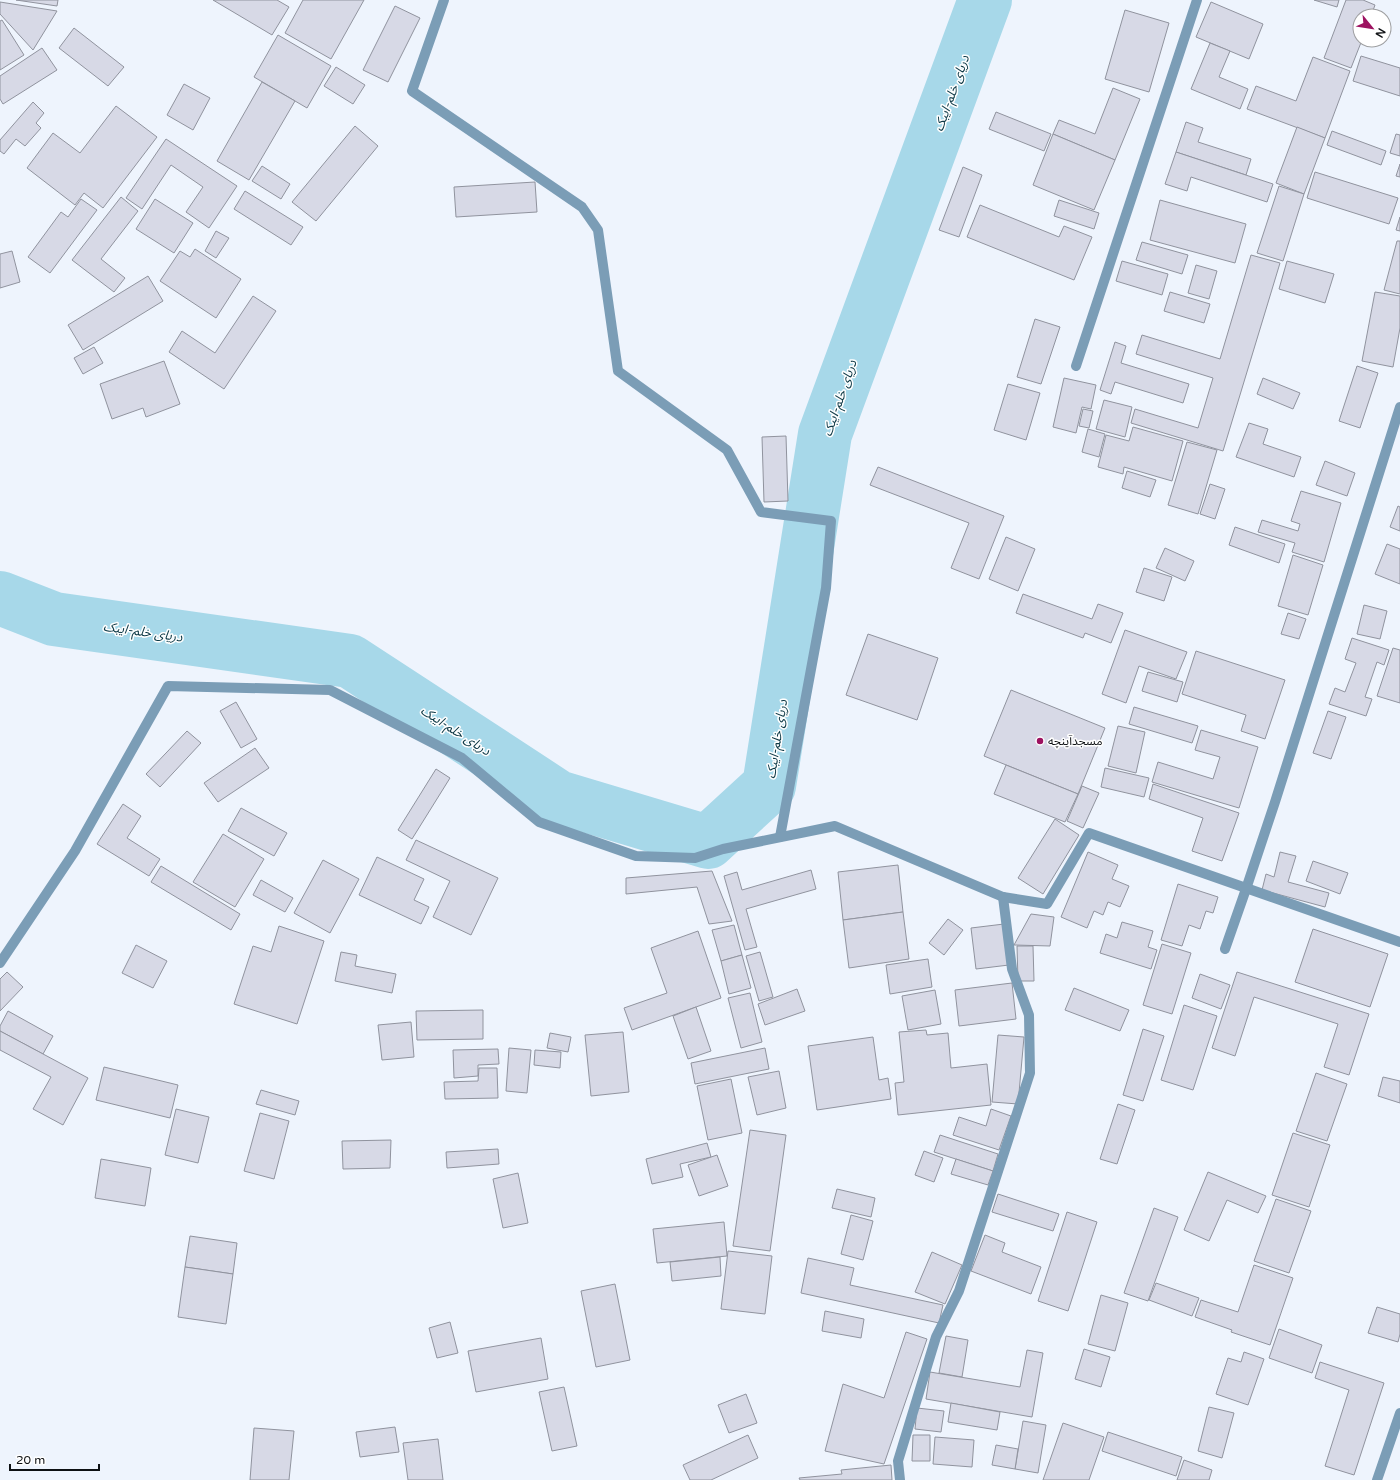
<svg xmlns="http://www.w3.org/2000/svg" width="1400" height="1480" font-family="'Varela Round','Noto Sans Arabic',sans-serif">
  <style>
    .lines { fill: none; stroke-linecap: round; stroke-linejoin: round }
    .river { stroke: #a7d8e9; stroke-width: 54 }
    .building { fill: #d7d9e6; stroke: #90939e }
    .street { stroke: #7b9db6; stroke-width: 10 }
    .poi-dot { fill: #9d1260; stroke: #fff; stroke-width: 1.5 }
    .labels { text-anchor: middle; stroke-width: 3; stroke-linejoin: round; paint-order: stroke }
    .poi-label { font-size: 12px; fill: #0d1013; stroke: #fff; text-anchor: start }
    .water-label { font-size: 13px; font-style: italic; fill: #0d3946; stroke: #fff }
  </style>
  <rect width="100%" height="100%" fill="#eef4fd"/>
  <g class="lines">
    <polyline class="river" points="0,598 54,619 350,661 558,797 708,842 769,786 825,434 985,0"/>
  </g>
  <g class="building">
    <polygon points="16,0 58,0 57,6"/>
    <polygon points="213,0 277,0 289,7 272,35"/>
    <polygon points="303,0 364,0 331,59 285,33"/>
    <polygon points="1314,0 1339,0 1337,7"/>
    <polygon points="1346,0 1363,0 1375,5 1371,16 1360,16 1360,40 1362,40 1351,68 1324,58"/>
    <polygon points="0,2 57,11 33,50 0,14"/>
    <polygon points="1211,2 1263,24 1249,59 1196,37"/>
    <polygon points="395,6 420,18 388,82 363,70"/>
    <polygon points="1125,10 1169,23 1149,92 1105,79"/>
    <polygon points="2,20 24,55 0,70 0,21"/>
    <polygon points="74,28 124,67 108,86 59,48"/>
    <polygon points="278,35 331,66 307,108 254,77"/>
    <polygon points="1210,43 1230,51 1219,77 1248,89 1240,109 1191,89"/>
    <polygon points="42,48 57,70 3,104 0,99 0,76"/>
    <polygon points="1361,56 1400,68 1400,96 1353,81"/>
    <polygon points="1313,57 1350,71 1325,138 1247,109 1256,86 1296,101"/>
    <polygon points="336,67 365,85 353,104 324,86"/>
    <polygon points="262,82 295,101 249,180 217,161"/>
    <polygon points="184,84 210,98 193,130 167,115"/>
    <polygon points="1113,88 1140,99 1115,160 1053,134 1059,120 1095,134"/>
    <polygon points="33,102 44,113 36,123 41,128 25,146 16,139 4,154 0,151 0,140"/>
    <polygon points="116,106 157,137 103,208 84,193 75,205 27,168 53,133 80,153"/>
    <polygon points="996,112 1051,134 1044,151 989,129"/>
    <polygon points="1186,122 1203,128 1198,142 1251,159 1246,175 1176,152"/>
    <polygon points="355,126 378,146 316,221 292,202"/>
    <polygon points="1297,127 1325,138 1304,194 1276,183"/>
    <polygon points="1332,131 1386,151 1381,165 1327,145"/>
    <polygon points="1053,134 1115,160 1094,210 1033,185"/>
    <polygon points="1396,134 1400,135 1400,156 1390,153"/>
    <polygon points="166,139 237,186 209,228 186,212 203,187 171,165 142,209 126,198"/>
    <polygon points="1176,152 1273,184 1267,202 1191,177 1187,191 1165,184"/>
    <polygon points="1400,164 1400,177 1396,176"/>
    <polygon points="262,166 290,184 281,199 252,181"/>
    <polygon points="963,167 982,175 959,237 939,230"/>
    <polygon points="1315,172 1398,198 1389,224 1307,198"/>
    <polygon points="535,182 537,212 456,217 454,187"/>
    <polygon points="1279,186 1304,194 1283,261 1257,253"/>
    <polygon points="245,191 303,227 291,245 234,209"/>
    <polygon points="121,197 138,211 101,259 125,278 114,292 72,260"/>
    <polygon points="81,199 97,210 50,273 28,257 61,212 68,217"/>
    <polygon points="155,199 193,223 174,253 136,229"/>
    <polygon points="1059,200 1099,213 1094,229 1054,216"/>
    <polygon points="1160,200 1246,224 1235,263 1150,240"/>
    <polygon points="980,205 1059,237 1064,226 1092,237 1074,280 967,237"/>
    <polygon points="1400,217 1400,231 1396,230"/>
    <polygon points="216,231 229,238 216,258 205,251"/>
    <polygon points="1397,241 1400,241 1400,294 1384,290"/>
    <polygon points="1142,242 1188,255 1182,274 1136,260"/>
    <polygon points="195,249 241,279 216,318 160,281 180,251 190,257"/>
    <polygon points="12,251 20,282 0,288 0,254"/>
    <polygon points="1251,255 1280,263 1223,451 1131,423 1135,409 1198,428 1213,378 1136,354 1142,335 1220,359"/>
    <polygon points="1122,261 1168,274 1162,295 1116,281"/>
    <polygon points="1287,261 1334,274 1325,303 1279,289"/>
    <polygon points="1196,265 1217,271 1209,299 1188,293"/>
    <polygon points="148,276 163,301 83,350 68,325"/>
    <polygon points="1170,292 1210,304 1204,323 1164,311"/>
    <polygon points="1375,292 1400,296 1400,328 1393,367 1362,361"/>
    <polygon points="253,296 276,311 224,389 169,352 182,331 215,353"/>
    <polygon points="1035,319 1060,327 1041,384 1017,377"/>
    <polygon points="1115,342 1126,346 1121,363 1189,384 1183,403 1115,382 1111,394 1100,390"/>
    <polygon points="94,347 103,363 83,374 74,358"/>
    <polygon points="164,361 180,404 146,417 143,408 112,419 100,384"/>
    <polygon points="1357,366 1378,373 1360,428 1339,421"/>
    <polygon points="1064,378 1096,385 1091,409 1082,407 1076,433 1053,427"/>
    <polygon points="1263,378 1300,393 1293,409 1257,394"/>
    <polygon points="1008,384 1040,393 1026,440 994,430"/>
    <polygon points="1104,400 1132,407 1125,437 1096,429"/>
    <polygon points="1083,409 1093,411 1089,428 1079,426"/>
    <polygon points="1249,423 1268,429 1263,444 1301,457 1294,477 1236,457"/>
    <polygon points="1133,427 1183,441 1172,481 1124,467 1123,474 1098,467 1106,435 1129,441"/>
    <polygon points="1088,429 1105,434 1099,457 1082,452"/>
    <polygon points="786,436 788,501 764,502 762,437"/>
    <polygon points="1187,442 1217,450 1198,514 1168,505"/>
    <polygon points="1325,461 1355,473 1347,496 1316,485"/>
    <polygon points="878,467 1004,516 979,579 951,568 969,523 870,485"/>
    <polygon points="1127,471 1156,480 1150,497 1122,488"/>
    <polygon points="1210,484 1225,489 1215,519 1200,514"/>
    <polygon points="1301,491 1341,503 1324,562 1292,552 1295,543 1258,532 1262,520 1298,531 1300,524 1291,521"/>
    <polygon points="1398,506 1400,507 1400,531 1390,527"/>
    <polygon points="1235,527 1285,544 1279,563 1229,545"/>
    <polygon points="1006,537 1035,549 1018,591 989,579"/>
    <polygon points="1387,544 1400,549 1400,584 1375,574"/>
    <polygon points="1165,548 1194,561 1185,581 1156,568"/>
    <polygon points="1293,555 1323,565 1308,615 1278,606"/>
    <polygon points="1144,568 1172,577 1164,601 1136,592"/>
    <polygon points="1023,594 1092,619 1098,604 1123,613 1111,643 1085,633 1083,638 1016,613"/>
    <polygon points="1364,605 1387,611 1380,639 1357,634"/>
    <polygon points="1288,613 1306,619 1299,639 1281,634"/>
    <polygon points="1125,630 1187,652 1176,679 1139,666 1126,703 1102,694"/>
    <polygon points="868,634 938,658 917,720 846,695"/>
    <polygon points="1352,638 1389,650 1384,665 1377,662 1365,697 1372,699 1366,716 1329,704 1335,688 1345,692 1356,663 1345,659"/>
    <polygon points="1393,648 1400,650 1400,703 1377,696"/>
    <polygon points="1196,651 1285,680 1265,739 1241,731 1246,715 1182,694"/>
    <polygon points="1148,672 1183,682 1177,702 1142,691"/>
    <polygon points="1011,690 1105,728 1078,794 984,756"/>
    <polygon points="236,702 257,739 241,748 220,711"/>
    <polygon points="1134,707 1198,726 1192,743 1129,724"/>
    <polygon points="1328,711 1346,717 1331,759 1313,753"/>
    <polygon points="1118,726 1145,732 1136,773 1108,766"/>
    <polygon points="1201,730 1258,747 1239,808 1152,782 1158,762 1213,779 1220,757 1195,750"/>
    <polygon points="187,731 201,743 160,787 146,774"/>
    <polygon points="255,748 269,768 218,802 204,783"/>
    <polygon points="1006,765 1078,794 1065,822 994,794"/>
    <polygon points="1105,768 1149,778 1144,797 1101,787"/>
    <polygon points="436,769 450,778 412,839 398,830"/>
    <polygon points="1153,784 1239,813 1222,861 1192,851 1203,818 1149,799"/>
    <polygon points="1082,786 1099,793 1083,828 1067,821"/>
    <polygon points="123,804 141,816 127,838 160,859 149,876 97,844"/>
    <polygon points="241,808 287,833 274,856 228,831"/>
    <polygon points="1055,819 1079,835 1043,894 1018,878"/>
    <polygon points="223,834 264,859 235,907 193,882"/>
    <polygon points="416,840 498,878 471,935 433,917 450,881 406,860"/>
    <polygon points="1088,852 1118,865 1112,879 1129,886 1120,907 1108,902 1103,915 1094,911 1087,928 1061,917"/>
    <polygon points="1280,852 1296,856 1288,882 1329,893 1325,907 1262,890 1266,874 1274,877"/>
    <polygon points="377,857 424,879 414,900 429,907 421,924 359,895"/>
    <polygon points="323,860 359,879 330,933 294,913"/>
    <polygon points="1313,861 1348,873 1340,894 1306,881"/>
    <polygon points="898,865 903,912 843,920 838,872"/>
    <polygon points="161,866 240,914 231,930 151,882"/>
    <polygon points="811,870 816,889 746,909 757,947 745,950 724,876 737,872 742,890"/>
    <polygon points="712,871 732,921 709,924 697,887 626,894 626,878"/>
    <polygon points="261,880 293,898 285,912 253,895"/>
    <polygon points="1178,884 1218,897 1213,913 1206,911 1200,929 1189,925 1182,946 1161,940"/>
    <polygon points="903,912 909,959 849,968 843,920"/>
    <polygon points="1031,914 1054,917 1050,946 1014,945"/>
    <polygon points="948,919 963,930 944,955 929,943"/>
    <polygon points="1122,922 1153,931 1148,947 1157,950 1151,969 1100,953 1106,934 1117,938"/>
    <polygon points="1004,924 1009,965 976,969 971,928"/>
    <polygon points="734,925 742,955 721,961 712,930"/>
    <polygon points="279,926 324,941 297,1024 234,1004 253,946 271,952"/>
    <polygon points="1313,929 1388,954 1370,1007 1295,982"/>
    <polygon points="698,931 721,998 632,1030 624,1008 667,993 651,948"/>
    <polygon points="1162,944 1191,953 1172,1014 1143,1005"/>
    <polygon points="136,945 167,961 153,988 122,973"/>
    <polygon points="1017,946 1033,946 1034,981 1018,981"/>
    <polygon points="341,952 357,955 355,966 396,974 392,993 335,981"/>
    <polygon points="760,952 773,997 759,1001 746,956"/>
    <polygon points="742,955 751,988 729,994 721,961"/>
    <polygon points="928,959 932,987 890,994 886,965"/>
    <polygon points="7,972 23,987 0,1011 0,979"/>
    <polygon points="1237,972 1369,1014 1349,1075 1324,1067 1338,1024 1254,997 1235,1056 1212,1048"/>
    <polygon points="1200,974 1230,985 1221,1009 1192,998"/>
    <polygon points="1012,983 1016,1019 959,1026 955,990"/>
    <polygon points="1074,988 1129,1010 1120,1031 1065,1010"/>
    <polygon points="797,989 805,1011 765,1025 758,1004"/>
    <polygon points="935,990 941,1024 908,1030 902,996"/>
    <polygon points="750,993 762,1042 741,1048 728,998"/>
    <polygon points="1184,1005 1217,1016 1193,1090 1161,1080"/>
    <polygon points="696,1007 711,1051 688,1059 673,1016"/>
    <polygon points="483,1010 483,1039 417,1040 416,1011"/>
    <polygon points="8,1011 53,1036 43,1054 0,1031 0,1026"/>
    <polygon points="411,1022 414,1057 382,1060 378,1025"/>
    <polygon points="1143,1029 1164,1036 1143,1101 1123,1095"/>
    <polygon points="926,1030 927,1035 948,1033 951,1068 987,1064 991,1105 898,1115 895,1083 904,1082 899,1032"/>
    <polygon points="0,1031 88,1078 63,1125 33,1109 51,1077 0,1050"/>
    <polygon points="623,1032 629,1092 591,1096 585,1035"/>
    <polygon points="550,1033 571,1037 568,1052 547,1048"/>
    <polygon points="998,1035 1024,1037 1018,1104 992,1102"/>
    <polygon points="873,1037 879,1080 888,1078 891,1099 817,1110 808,1046"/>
    <polygon points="509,1048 531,1050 527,1093 506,1091"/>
    <polygon points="765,1048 769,1069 695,1084 691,1063"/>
    <polygon points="498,1049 499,1064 478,1065 478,1076 454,1078 453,1050"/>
    <polygon points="535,1050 561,1052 560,1068 534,1065"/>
    <polygon points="104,1067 178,1085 170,1118 96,1100"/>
    <polygon points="479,1068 497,1068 498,1098 445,1099 444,1082 478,1081"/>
    <polygon points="779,1071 786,1108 757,1115 748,1077"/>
    <polygon points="1316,1073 1347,1084 1327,1141 1296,1131"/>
    <polygon points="1383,1077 1400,1081 1400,1103 1378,1096"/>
    <polygon points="731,1079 742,1133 708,1140 697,1086"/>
    <polygon points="261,1090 299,1101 295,1115 256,1104"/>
    <polygon points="1118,1104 1135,1110 1117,1164 1100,1159"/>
    <polygon points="176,1109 209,1117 198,1163 165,1155"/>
    <polygon points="991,1109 1011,1116 999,1150 953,1135 959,1117 986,1126"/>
    <polygon points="260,1113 289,1121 274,1179 244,1171"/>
    <polygon points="750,1130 786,1135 770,1251 733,1246"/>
    <polygon points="1293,1133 1330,1145 1309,1207 1272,1195"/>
    <polygon points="940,1135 998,1154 993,1171 934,1152"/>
    <polygon points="391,1140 390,1168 343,1169 342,1141"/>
    <polygon points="707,1143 711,1157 680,1164 683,1177 652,1184 646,1159"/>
    <polygon points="498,1149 499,1164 447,1168 446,1152"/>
    <polygon points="924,1151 943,1158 934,1182 915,1175"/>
    <polygon points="717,1155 728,1186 699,1196 688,1165"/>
    <polygon points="101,1159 151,1168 145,1206 95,1198"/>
    <polygon points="956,1159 993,1171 988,1185 951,1174"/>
    <polygon points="1208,1172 1266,1196 1258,1213 1227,1200 1209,1241 1184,1230"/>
    <polygon points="518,1173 528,1223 503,1228 493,1179"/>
    <polygon points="837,1189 875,1198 871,1217 832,1208"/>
    <polygon points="998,1194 1059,1214 1053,1231 992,1212"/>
    <polygon points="1276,1199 1311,1211 1289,1273 1254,1261"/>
    <polygon points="1154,1208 1178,1217 1148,1301 1124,1293"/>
    <polygon points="1067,1212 1097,1222 1068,1311 1038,1301"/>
    <polygon points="851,1215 873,1221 863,1260 841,1254"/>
    <polygon points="724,1222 727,1256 657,1263 653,1229"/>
    <polygon points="985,1235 1005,1243 1002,1252 1041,1267 1031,1294 971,1271"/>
    <polygon points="190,1236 237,1243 233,1274 185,1267"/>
    <polygon points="728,1251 772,1256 765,1314 721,1309"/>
    <polygon points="932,1252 962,1265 945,1304 915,1292"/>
    <polygon points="720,1257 721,1276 672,1281 670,1262"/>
    <polygon points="808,1258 854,1268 850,1285 943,1305 939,1323 801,1293"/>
    <polygon points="1254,1265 1293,1278 1270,1345 1231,1332 1232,1330 1195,1317 1201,1300 1238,1312"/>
    <polygon points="185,1267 233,1274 226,1324 178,1317"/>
    <polygon points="1156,1283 1199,1298 1192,1316 1149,1300"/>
    <polygon points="615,1284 630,1360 596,1367 581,1291"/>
    <polygon points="1101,1295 1128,1303 1115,1351 1088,1344"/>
    <polygon points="1377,1307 1400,1314 1400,1334 1398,1342 1368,1333"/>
    <polygon points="825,1311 864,1319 861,1338 822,1331"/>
    <polygon points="450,1322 458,1353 437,1358 429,1328"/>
    <polygon points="1279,1329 1322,1345 1312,1373 1269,1358"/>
    <polygon points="906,1332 927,1339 884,1464 825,1451 843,1384 884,1398"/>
    <polygon points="946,1336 968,1340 962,1377 939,1373"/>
    <polygon points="541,1338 548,1379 476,1392 468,1351"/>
    <polygon points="1084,1349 1110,1357 1101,1387 1075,1379"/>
    <polygon points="1027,1350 1043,1353 1032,1417 926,1399 930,1372 1020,1387"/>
    <polygon points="1244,1352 1264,1359 1248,1405 1216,1394 1228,1358 1241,1362"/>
    <polygon points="1320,1362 1384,1383 1354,1475 1325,1466 1349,1390 1315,1378"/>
    <polygon points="564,1387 577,1446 552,1451 539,1392"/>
    <polygon points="746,1394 757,1423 729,1433 718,1405"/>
    <polygon points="951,1403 1000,1412 997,1430 948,1422"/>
    <polygon points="1209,1407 1234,1413 1222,1458 1198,1451"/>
    <polygon points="917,1408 944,1411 941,1432 915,1429"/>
    <polygon points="1023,1421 1046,1425 1038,1473 1015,1469"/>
    <polygon points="1063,1423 1104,1437 1089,1480 1043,1480"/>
    <polygon points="395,1427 399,1452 360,1457 356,1432"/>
    <polygon points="254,1428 294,1431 289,1480 250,1480"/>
    <polygon points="1108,1432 1182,1457 1176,1476 1102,1451"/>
    <polygon points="748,1435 758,1458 711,1480 690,1480 683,1465"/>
    <polygon points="913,1435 930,1435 930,1461 912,1461"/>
    <polygon points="935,1437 974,1440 972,1467 933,1464"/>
    <polygon points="438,1439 443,1480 408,1480 403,1443"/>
    <polygon points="996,1445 1018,1449 1015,1469 992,1465"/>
    <polygon points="1184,1460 1212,1470 1209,1480 1177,1480"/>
    <polygon points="891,1465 892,1480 800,1480 799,1478 842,1474 841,1470"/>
  </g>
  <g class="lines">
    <g class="street">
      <polyline points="444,0 412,91 582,207 598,230 618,371 727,450 761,512 831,521 826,588 780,837"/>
      <polyline points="1076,366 1197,0"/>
      <polyline points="1225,949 1246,889 1275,802 1400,407"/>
      <polyline points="0,963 75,851 168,686 330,690 462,758 539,822 636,856 695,858 723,849 835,826 1003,897 1047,904 1089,833 1400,942"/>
      <polyline points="900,1480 898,1461 936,1337 959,1291 1030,1073 1029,1015 1012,969 1003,897"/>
      <polyline points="1377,1480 1400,1413"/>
    </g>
  </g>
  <circle class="poi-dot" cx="1040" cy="741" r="4"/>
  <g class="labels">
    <g class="poi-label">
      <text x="1048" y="745">مسجدآینچه</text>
    </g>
    <g class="water-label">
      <text transform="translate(951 93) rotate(-70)" y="5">دریای خلم-ایبک</text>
      <text transform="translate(839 398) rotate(-71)" y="5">دریای خلم-ایبک</text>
      <text transform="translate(143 631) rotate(8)" y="5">دریای خلم-ایبک</text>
      <text transform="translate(456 730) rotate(33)" y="5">دریای خلم-ایبک</text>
      <text transform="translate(776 739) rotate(-81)" y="5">دریای خلم-ایبک</text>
    </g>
  </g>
  <g transform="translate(1372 28) rotate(120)"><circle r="19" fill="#ffffff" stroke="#9e9fa1"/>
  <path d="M0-3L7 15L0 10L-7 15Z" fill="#9d1260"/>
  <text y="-6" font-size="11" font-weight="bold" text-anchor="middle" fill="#0d1013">N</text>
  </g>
  <path d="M10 1464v6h89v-6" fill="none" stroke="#0d1013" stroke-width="2"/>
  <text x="16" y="1464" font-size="12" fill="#0d1013" stroke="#ffffff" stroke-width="3" paint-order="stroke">20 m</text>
</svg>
